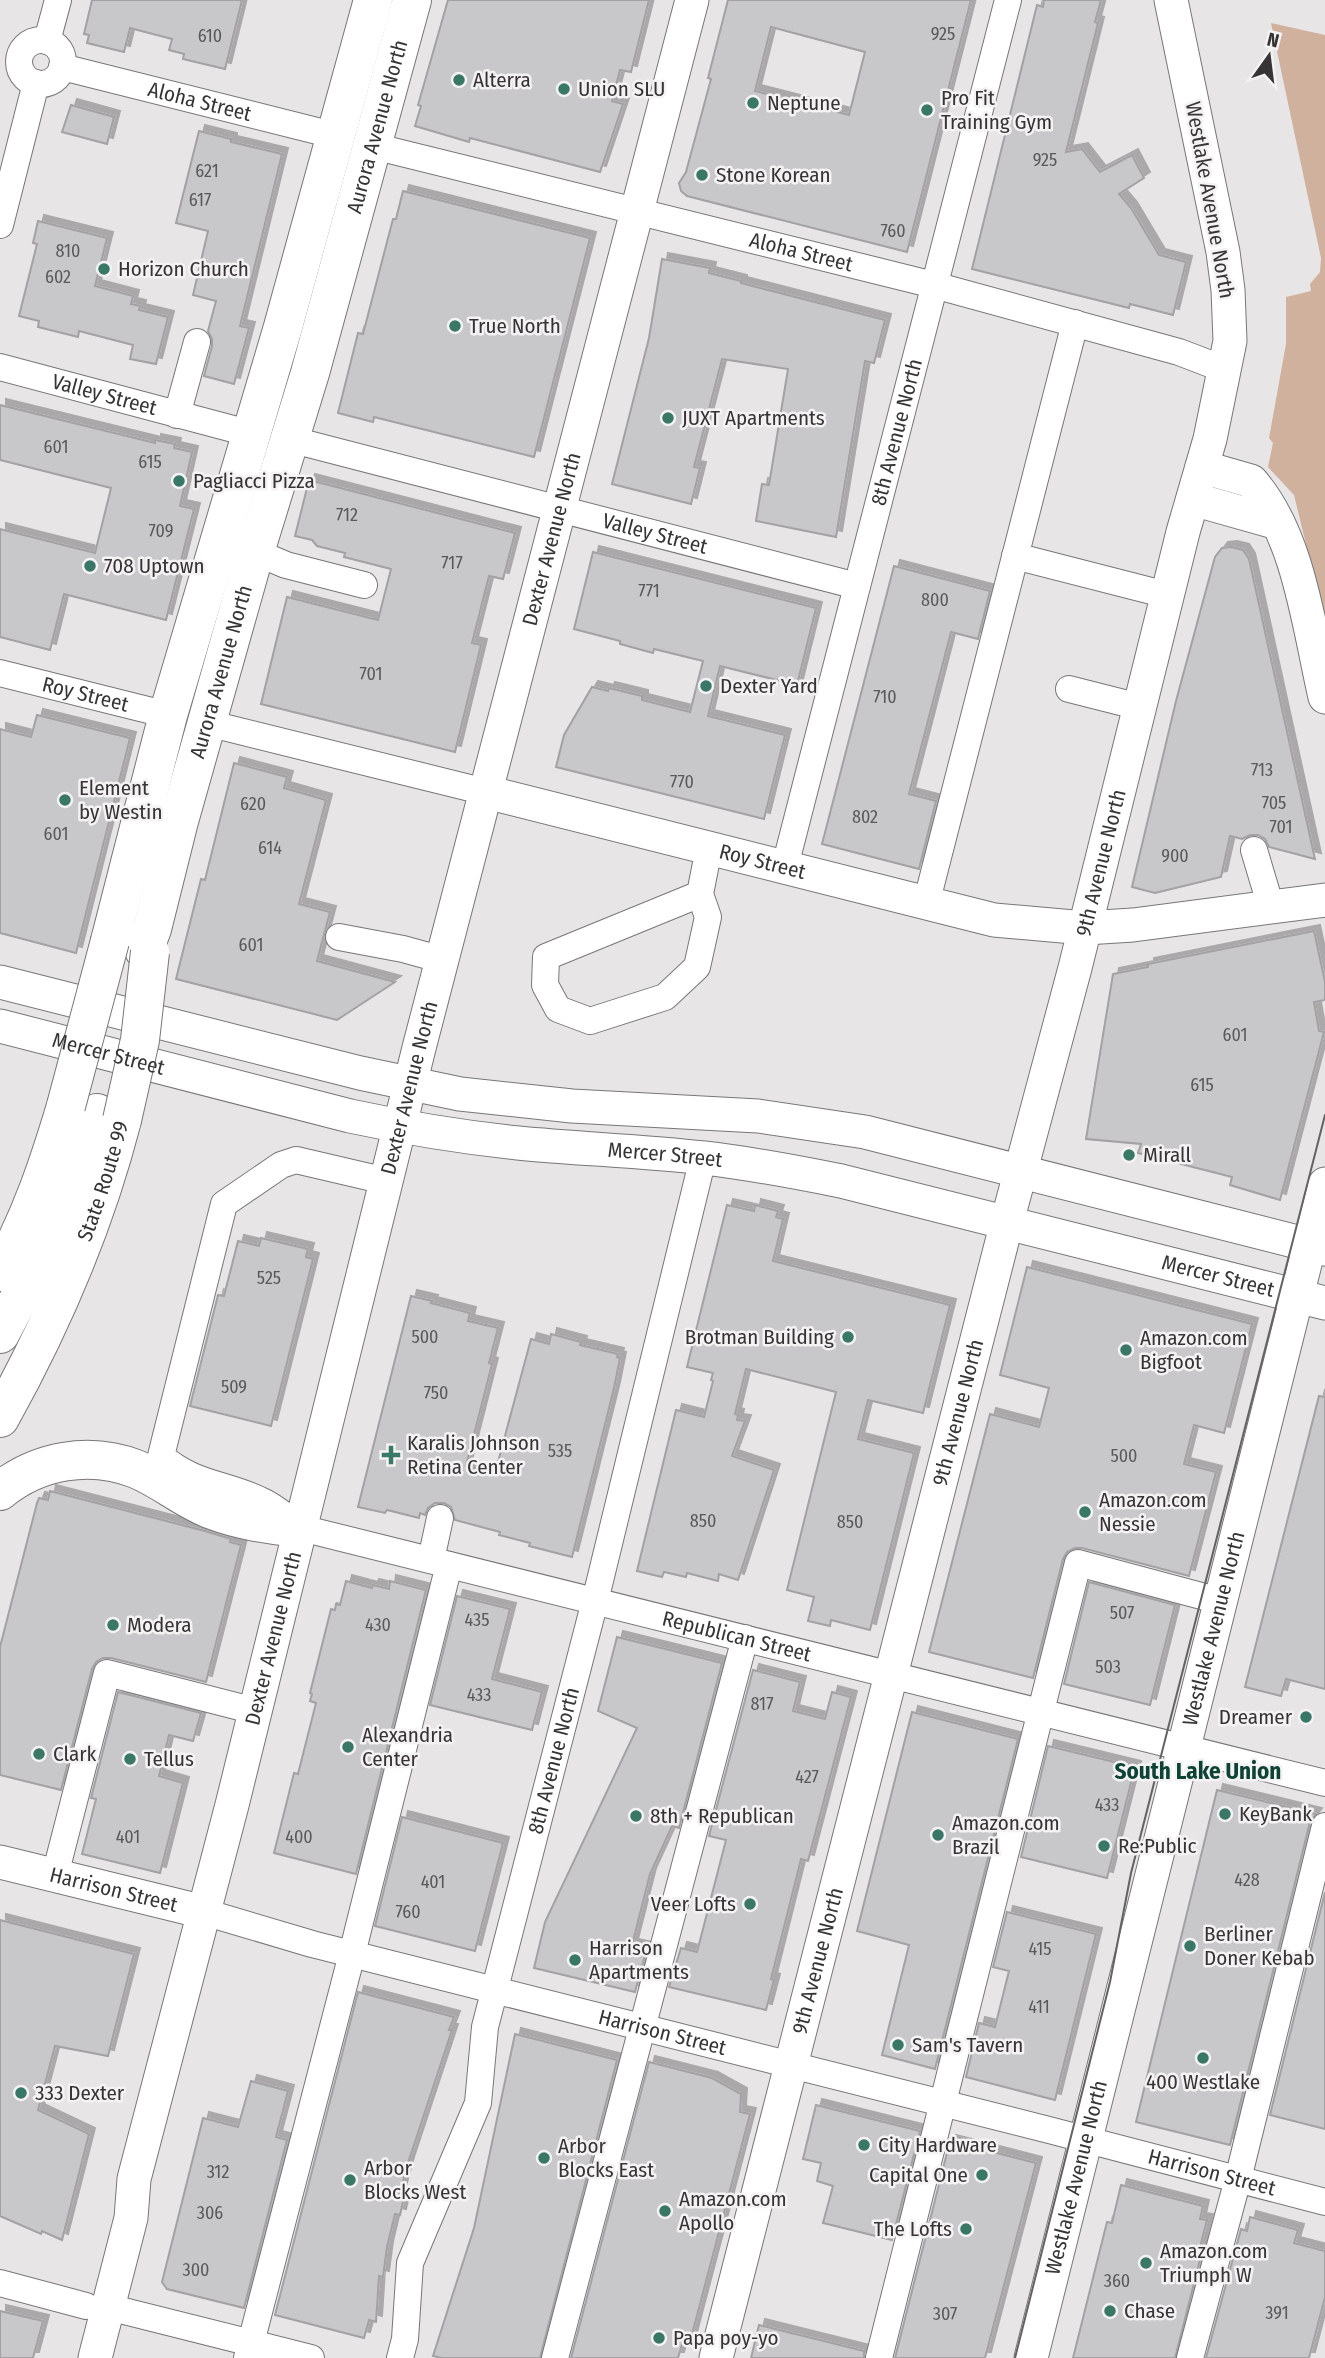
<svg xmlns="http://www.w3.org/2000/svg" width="1325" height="2358" font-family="'Fira Sans Condensed',sans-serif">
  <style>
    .green { fill: #cfb19e }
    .building { fill: #c8c7ca; stroke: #a3a1a4; stroke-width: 2; fill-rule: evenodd; filter: url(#shadow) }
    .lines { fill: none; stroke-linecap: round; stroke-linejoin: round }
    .minor-casing { stroke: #797677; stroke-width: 28 }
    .major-casing { stroke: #797677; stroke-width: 35 }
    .highway-casing { stroke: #797677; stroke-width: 40 }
    .minor { stroke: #fff; stroke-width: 26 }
    .major { stroke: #fff; stroke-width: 33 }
    .highway { stroke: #fff; stroke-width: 38 }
    .tram { stroke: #646263; stroke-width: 2 }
    .highway-bridge-casing { stroke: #797677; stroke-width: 40; stroke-linecap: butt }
    .highway-bridge { stroke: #fff; stroke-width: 38 }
    .poi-dot { fill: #397866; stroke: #f5f2f4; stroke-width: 2.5 }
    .labels { text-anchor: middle; stroke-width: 5; stroke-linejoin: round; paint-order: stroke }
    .number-label { font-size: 18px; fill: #5a595a }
    .poi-label { font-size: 21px; fill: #363435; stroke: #f5f2f4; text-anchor: start }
    .street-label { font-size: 21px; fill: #363435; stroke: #f5f2f4 }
    .neighbourhood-label { font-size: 23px; font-weight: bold; fill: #0c4335; stroke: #f5f2f4 }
  </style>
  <defs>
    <filter id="shadow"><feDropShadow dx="6" dy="-6" stdDeviation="0" flood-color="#0004"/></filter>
  </defs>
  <rect width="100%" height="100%" fill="#e8e5e6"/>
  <polygon class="green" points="1271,23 1325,35 1325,622 1294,495 1268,467 1273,443 1269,438 1286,344 1286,297 1311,291 1310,284 1320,272 1321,258"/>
  <g class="building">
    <polygon points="92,0 242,0 225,69 183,59 184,54 169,50 172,39 130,28 124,52 87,43 89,35 84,34"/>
    <polygon points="448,0 649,0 631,72 620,70 612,101 623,104 600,172 470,138 469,142 415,126 421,106 418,105"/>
    <path d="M728,0H971L907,252L687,196L681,191L679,183L686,172L711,79L708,78ZM771,27L865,52L849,115L755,91Z"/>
    <polygon points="1044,0 1101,0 1095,22 1098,23 1066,152 1082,149 1100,172 1132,155 1144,178 1119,194 1131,208 1159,255 1186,262 1173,315 1130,304 1129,308 972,269 1037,5 1043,7"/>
    <polygon points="71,105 114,117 107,144 62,132"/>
    <polygon points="199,131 231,139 231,142 282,154 240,326 249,328 234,384 204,376 212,346 212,339 208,331 216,301 193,295 208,231 176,223"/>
    <polygon points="403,191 590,238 534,457 374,417 373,422 338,413 358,333 363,334 393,219 396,219"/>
    <polygon points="38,221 107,238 95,286 133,296 131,304 140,306 139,310 168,317 156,364 130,359 133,345 79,331 78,337 38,327 39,321 19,316 37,244 33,243"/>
    <polygon points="662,259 710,268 709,273 741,281 741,283 885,320 874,363 865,361 836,537 756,521 762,484 769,485 788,369 722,359 694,467 700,468 691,504 612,484 649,338"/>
    <polygon points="0,405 155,443 155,440 175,444 174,448 192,452 180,506 194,509 166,620 64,594 50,650 0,637 0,529 95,553 111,488 0,460"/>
    <polygon points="309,480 515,533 503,579 489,576 472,643 481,645 455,752 261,704 287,597 378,620 391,569 344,557 345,553 317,546 312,540 295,536"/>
    <polygon points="1231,547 1243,550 1249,559 1315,859 1269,847 1265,839 1258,835 1250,835 1242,839 1230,836 1221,877 1155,893 1132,887 1176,701 1215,557 1222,548"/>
    <polygon points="593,552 816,608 797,685 720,666 708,716 785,735 764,819 556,767 564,735 592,687 608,691 609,688 642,696 642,700 690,712 703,661 654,649 653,653 620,644 620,641 574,629"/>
    <polygon points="894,566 990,591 978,639 951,632 909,794 936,801 919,869 822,844"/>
    <polygon points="37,715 130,738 76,953 0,933 0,729 31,737"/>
    <polygon points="234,763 287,777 284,788 326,800 299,904 330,912 317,961 395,982 337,1020 176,979 201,879 205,880"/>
    <polygon points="1314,931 1325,982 1325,1000 1314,1002 1319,1031 1324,1032 1280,1200 1230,1185 1232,1177 1138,1153 1141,1144 1086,1139 1113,974 1148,967 1148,964"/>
    <polygon points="727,1205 754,1211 755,1205 778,1211 776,1217 783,1219 773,1261 950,1305 923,1413 868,1400 858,1439 914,1453 870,1630 831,1620 830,1626 808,1621 814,1597 787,1590 836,1392 746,1369 735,1414 738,1415 737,1420 745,1421 732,1456 774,1470 738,1580 719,1574 718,1581 687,1573 686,1577 664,1572 662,1577 637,1571 676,1410 704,1417 713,1381 711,1380 713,1373 687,1367"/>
    <polygon points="261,1238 308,1249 306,1257 313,1259 271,1426 190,1406 218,1295 224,1296 238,1241 259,1246"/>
    <polygon points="1027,1267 1252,1324 1224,1433 1194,1425 1184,1464 1216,1472 1189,1576 1082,1548 1075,1548 1067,1552 1063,1559 1033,1678 929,1652 990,1414 1039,1427 1049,1388 1000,1375"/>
    <polygon points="411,1296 432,1301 431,1303 470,1313 468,1321 498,1328 489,1363 492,1364 466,1466 495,1473 531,1339 549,1344 551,1334 581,1342 580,1345 618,1354 617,1357 620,1358 614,1388 572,1557 529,1546 530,1543 499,1535 500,1532 455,1520 451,1507 444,1503 435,1503 428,1508 425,1515 420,1513 419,1518 387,1510 385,1513 358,1507"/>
    <polygon points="1319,1396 1325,1397 1325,1689 1286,1679 1281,1696 1245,1687"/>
    <polygon points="50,1491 205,1531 231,1539 230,1542 241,1545 206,1682 111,1658 103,1658 96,1662 92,1669 61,1790 0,1775 0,1647 37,1503 39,1498 48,1500"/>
    <polygon points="346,1581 372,1588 373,1585 389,1589 390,1581 426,1590 356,1874 274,1853 294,1773 298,1774 316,1703 310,1701 312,1694 310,1693 331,1609 335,1610 336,1604 340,1605"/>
    <polygon points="1089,1582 1175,1605 1150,1705 1064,1684"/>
    <polygon points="457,1596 510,1609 492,1679 542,1692 532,1730 430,1705"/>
    <polygon points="617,1637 722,1663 679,1828 672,1826 650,1874 632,1945 647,1948 635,1992 534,1968 545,1922 637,1728 598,1711"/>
    <polygon points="753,1670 800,1682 793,1711 825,1719 832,1692 851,1697 808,1861 801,1859 771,1979 774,1980 766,2010 669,1987 681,1948 697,1952 726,1840 709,1836"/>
    <polygon points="118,1692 201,1713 193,1741 169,1735 159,1776 183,1783 160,1873 82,1854 96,1799 91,1798"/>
    <polygon points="912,1712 1018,1739 935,2069 882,2055 909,1945 857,1931"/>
    <polygon points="1048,1746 1135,1767 1107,1878 1021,1857"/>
    <polygon points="1217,1790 1316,1814 1310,1822 1230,2145 1136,2122"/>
    <polygon points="402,1817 503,1843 475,1951 375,1926"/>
    <polygon points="1325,1892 1325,2129 1270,2115"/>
    <polygon points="1007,1912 1096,1934 1055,2100 966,2077 979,2023 995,2027 1009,1971 993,1967"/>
    <polygon points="0,1920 134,1954 108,2056 55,2046 38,2110 89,2134 62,2240 42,2231 41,2234 0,2216"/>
    <polygon points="358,1992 454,2017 449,2030 452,2030 408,2163 399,2196 404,2197 400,2215 395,2214 387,2247 383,2277 379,2276 376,2322 369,2320 364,2338 275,2315"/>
    <polygon points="515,2034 617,2060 540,2358 442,2358 433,2356 474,2228"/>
    <polygon points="649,2062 712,2078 741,2094 740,2112 750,2114 690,2342 683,2341 678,2358 571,2358"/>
    <polygon points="251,2081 288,2091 276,2137 287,2140 244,2308 167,2289 162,2282 203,2118 238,2127"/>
    <polygon points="816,2105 920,2131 892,2240 823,2223 833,2186 817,2181 821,2163 803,2159"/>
    <polygon points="950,2141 1036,2163 985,2358 895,2358"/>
    <polygon points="1121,2185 1203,2206 1200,2219 1207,2220 1200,2247 1203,2248 1175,2358 1073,2358 1107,2222 1112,2223"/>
    <polygon points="1250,2217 1298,2230 1294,2243 1325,2251 1325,2297 1309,2358 1206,2358 1241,2229 1247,2231"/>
    <polygon points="0,2311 43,2321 33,2358 0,2358"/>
    <polygon points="759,2325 864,2351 864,2358 751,2358"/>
  </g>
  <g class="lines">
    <defs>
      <g id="minor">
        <circle cx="41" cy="62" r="22"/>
        <polyline points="47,41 58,0"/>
        <path id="s1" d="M62,67L337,136"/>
        <path id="s2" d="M373,146L934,285L1179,352L1226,370"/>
        <polyline points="0,225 36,83"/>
        <path id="s3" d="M0,367L252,434"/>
        <polyline points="177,415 197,342"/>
        <path id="s4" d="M289,439L857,586"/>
        <polyline points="255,552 286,565 364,585"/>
        <polyline points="1015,556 1167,595"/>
        <path id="s5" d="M0,673L168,715"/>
        <polyline points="1069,689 1140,707"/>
        <polyline points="207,723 486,792"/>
        <polyline points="1254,850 1271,907"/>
        <path id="s6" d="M785,866L1008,0"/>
        <polyline points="700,894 708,917 697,967 665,997 590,1021 558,1009 545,985 546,957 700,894 709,848"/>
        <polyline points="926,904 1075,323"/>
        <polyline points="339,937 403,949 443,960"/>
        <path id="s7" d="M386,1181L296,1160L281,1165L224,1204L161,1456C194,1485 225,1483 260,1500C275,1506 288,1519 301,1528L1325,1783"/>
        <polyline points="431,1560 440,1518"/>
        <polyline points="55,1875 107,1673 255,1711"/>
        <path id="s8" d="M204,1912L312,1944L1049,2130L1325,2202"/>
        <polyline points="0,2283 86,2306"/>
        <polyline points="108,2307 311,2358"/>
        <polyline points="247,2358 352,1954 449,1565"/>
        <path id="s9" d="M400,2358L405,2339L410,2263L478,2103L485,2027L595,1601L703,1158"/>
        <polyline points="555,2358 745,1638"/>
        <polyline points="879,2358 1078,1563 1220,1601"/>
        <polyline points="1190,2358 1238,2179 1325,1826"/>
      </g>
      <g id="major">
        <path d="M1202,467L1251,481C1299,535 1309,628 1325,697"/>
        <polyline points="1193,499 1278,523"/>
        <path id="s10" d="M486,792L994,920L1085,928L1133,925L1325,900"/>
        <polyline points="0,982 360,1073 460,1094 572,1106 758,1116 865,1132 1325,1249"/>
        <path id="s11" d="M0,1026L350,1116C406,1128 461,1137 518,1143C580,1149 643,1151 704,1158C750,1163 796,1172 841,1181L1325,1303"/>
        <path id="s12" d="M0,1862L204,1912"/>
        <path id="s13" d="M95,2358L131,2218L134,2179L232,1805L419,1048L692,0"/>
        <path id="s14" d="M716,2358L1007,1222L1075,968L1183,532L1210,439L1230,341L1228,290L1223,252L1171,0"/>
        <path id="s15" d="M1031,2358L1325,1184"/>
      </g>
      <g id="highway">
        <polyline points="110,941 168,715 283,327 373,0"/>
        <path id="s16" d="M144,950L152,929L179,821L255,552L310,373L412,0"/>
        <path d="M0,1272C30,1220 49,1163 66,1106"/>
        <path d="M0,1334C39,1263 71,1190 97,1113"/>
        <path id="s17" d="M0,1418C53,1323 95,1225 122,1120"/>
        <path d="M0,1491C38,1460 90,1451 136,1469C163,1480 185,1500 212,1510C241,1521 270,1525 301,1528"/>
      </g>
    </defs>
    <use href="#minor" class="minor-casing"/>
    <use href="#major" class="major-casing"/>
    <use href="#highway" class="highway-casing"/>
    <use href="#minor" class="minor"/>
    <use href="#major" class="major"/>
    <use href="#highway" class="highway"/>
    <polyline class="tram" points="1015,2358 1110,1982 1131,1873 1325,1115"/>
    <defs>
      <g id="highway-bridge">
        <polyline points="66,1106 110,941"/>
        <polyline points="122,1120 140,1040 150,952"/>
      </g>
    </defs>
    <use href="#highway-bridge" class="highway-bridge-casing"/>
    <use href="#highway-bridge" class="highway-bridge"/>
  </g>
  <g class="poi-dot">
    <circle cx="459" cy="80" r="7"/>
    <circle cx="564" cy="89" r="7"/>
    <circle cx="753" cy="103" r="7"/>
    <circle cx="927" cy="110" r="7"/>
    <circle cx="702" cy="175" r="7"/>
    <circle cx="104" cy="269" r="7"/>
    <circle cx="455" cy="326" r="7"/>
    <circle cx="668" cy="418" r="7"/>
    <circle cx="179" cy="481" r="7"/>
    <circle cx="90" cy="566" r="7"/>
    <circle cx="706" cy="686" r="7"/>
    <circle cx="65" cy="800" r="7"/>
    <circle cx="1129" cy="1155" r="7"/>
    <circle cx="848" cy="1337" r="7"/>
    <circle cx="1126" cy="1350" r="7"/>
    <path d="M387.5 1444.5h7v7h7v7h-7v7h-7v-7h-7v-7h7z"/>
    <circle cx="1085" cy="1512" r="7"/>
    <circle cx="113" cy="1625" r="7"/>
    <circle cx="1306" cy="1717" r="7"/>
    <circle cx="348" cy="1747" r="7"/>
    <circle cx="39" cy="1754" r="7"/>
    <circle cx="130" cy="1759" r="7"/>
    <circle cx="1225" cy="1814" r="7"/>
    <circle cx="636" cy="1816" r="7"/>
    <circle cx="938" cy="1835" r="7"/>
    <circle cx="1104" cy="1846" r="7"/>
    <circle cx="750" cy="1904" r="7"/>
    <circle cx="1190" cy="1946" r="7"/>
    <circle cx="575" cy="1960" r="7"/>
    <circle cx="898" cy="2045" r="7"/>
    <circle cx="1203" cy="2058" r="7"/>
    <circle cx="21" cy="2093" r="7"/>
    <circle cx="864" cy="2145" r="7"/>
    <circle cx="544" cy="2158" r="7"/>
    <circle cx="982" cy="2175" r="7"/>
    <circle cx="350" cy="2180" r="7"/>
    <circle cx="665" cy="2211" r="7"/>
    <circle cx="966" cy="2229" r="7"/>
    <circle cx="1146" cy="2263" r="7"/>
    <circle cx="1110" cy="2311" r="7"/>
    <circle cx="659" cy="2338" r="7"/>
  </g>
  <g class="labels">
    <g class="number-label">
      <text x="943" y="40">925</text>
      <text x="210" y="42">610</text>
      <text x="1045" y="166">925</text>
      <text x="207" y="177">621</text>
      <text x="200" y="206">617</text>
      <text x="893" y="237">760</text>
      <text x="68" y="257">810</text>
      <text x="58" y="283">602</text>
      <text x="56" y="453">601</text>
      <text x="150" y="468">615</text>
      <text x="347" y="521">712</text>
      <text x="161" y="537">709</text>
      <text x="452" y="569">717</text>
      <text x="649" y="597">771</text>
      <text x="935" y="606">800</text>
      <text x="371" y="680">701</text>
      <text x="885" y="703">710</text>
      <text x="1262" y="776">713</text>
      <text x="682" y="788">770</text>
      <text x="1274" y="809">705</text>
      <text x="253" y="810">620</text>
      <text x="865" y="823">802</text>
      <text x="1281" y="833">701</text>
      <text x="56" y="840">601</text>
      <text x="270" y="854">614</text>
      <text x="1175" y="862">900</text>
      <text x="251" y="951">601</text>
      <text x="1235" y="1041">601</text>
      <text x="1202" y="1091">615</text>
      <text x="269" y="1284">525</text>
      <text x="425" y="1343">500</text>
      <text x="234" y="1393">509</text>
      <text x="436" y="1399">750</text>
      <text x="560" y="1457">535</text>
      <text x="1124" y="1462">500</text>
      <text x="703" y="1527">850</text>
      <text x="850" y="1528">850</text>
      <text x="1122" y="1619">507</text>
      <text x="477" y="1626">435</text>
      <text x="378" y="1631">430</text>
      <text x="1108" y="1673">503</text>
      <text x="479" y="1701">433</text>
      <text x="762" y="1710">817</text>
      <text x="807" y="1783">427</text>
      <text x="1107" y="1811">433</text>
      <text x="128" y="1843">401</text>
      <text x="299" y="1843">400</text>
      <text x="1247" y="1886">428</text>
      <text x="433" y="1888">401</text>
      <text x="408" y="1918">760</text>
      <text x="1040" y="1955">415</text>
      <text x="1039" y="2013">411</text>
      <text x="218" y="2178">312</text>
      <text x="210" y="2219">306</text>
      <text x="196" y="2276">300</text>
      <text x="1117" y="2287">360</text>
      <text x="1277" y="2319">391</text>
      <text x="945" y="2320">307</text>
    </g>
    <g class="poi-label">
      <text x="473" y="87">Alterra</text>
      <text x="578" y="96">Union SLU</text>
      <text x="941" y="105">Pro Fit<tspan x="941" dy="24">Training Gym</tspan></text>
      <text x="767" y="110">Neptune</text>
      <text x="716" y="182">Stone Korean</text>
      <text x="118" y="276">Horizon Church</text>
      <text x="469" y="333">True North</text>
      <text x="682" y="425">JUXT Apartments</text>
      <text x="193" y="488">Pagliacci Pizza</text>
      <text x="104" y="573">708 Uptown</text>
      <text x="720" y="693">Dexter Yard</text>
      <text x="79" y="795">Element<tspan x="79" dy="24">by Westin</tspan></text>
      <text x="1143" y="1162">Mirall</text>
      <text x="834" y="1344" text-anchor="end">Brotman Building</text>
      <text x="1140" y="1345">Amazon.com<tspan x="1140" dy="24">Bigfoot</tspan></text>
      <text x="407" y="1450">Karalis Johnson<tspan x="407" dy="24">Retina Center</tspan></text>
      <text x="1099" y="1507">Amazon.com<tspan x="1099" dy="24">Nessie</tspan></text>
      <text x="127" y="1632">Modera</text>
      <text x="1292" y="1724" text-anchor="end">Dreamer</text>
      <text x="362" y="1742">Alexandria<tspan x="362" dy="24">Center</tspan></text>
      <text x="53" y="1761">Clark</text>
      <text x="144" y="1766">Tellus</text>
      <text x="1239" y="1821">KeyBank</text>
      <text x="650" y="1823">8th + Republican</text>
      <text x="952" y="1830">Amazon.com<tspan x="952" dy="24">Brazil</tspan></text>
      <text x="1118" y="1853">Re:Public</text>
      <text x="736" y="1911" text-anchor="end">Veer Lofts</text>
      <text x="1204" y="1941">Berliner<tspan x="1204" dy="24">Doner Kebab</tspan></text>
      <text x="589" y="1955">Harrison<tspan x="589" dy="24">Apartments</tspan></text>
      <text x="912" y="2052">Sam's Tavern</text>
      <text x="1203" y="2089" text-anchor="middle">400 Westlake</text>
      <text x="35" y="2100">333 Dexter</text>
      <text x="878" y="2152">City Hardware</text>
      <text x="558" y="2153">Arbor<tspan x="558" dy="24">Blocks East</tspan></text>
      <text x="364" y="2175">Arbor<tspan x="364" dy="24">Blocks West</tspan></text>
      <text x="968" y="2182" text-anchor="end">Capital One</text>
      <text x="679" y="2206">Amazon.com<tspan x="679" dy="24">Apollo</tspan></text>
      <text x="952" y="2236" text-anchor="end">The Lofts</text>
      <text x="1160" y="2258">Amazon.com<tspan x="1160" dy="24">Triumph W</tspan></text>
      <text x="1124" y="2318">Chase</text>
      <text x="673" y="2345">Papa poy-yo</text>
    </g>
    <g class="street-label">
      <text dy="7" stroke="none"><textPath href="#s1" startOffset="142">Aloha Street</textPath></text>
      <text dy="7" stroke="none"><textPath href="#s16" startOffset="856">Aurora Avenue North</textPath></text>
      <text transform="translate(1210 200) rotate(80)" y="7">Westlake Avenue North</text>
      <text dy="7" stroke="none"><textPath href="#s2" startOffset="441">Aloha Street</textPath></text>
      <text dy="7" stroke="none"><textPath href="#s3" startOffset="108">Valley Street</textPath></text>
      <text dy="7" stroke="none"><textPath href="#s6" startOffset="448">8th Avenue North</textPath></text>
      <text dy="7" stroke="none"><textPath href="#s4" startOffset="378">Valley Street</textPath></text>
      <text dy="7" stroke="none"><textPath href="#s13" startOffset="1876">Dexter Avenue North</textPath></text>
      <text dy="7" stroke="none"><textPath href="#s16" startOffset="289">Aurora Avenue North</textPath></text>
      <text dy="7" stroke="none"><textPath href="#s5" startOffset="88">Roy Street</textPath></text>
      <text dy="7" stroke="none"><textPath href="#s10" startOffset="285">Roy Street</textPath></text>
      <text dy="7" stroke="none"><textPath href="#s14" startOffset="1544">9th Avenue North</textPath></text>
      <text dy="7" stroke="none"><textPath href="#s11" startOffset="112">Mercer Street</textPath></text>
      <text dy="7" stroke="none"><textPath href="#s13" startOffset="1309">Dexter Avenue North</textPath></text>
      <text dy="7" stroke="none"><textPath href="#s11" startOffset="679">Mercer Street</textPath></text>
      <text dy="7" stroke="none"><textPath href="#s17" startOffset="259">State Route 99</textPath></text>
      <text dy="7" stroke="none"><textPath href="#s11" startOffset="1246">Mercer Street</textPath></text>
      <text dy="7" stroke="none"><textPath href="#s14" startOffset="976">9th Avenue North</textPath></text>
      <text dy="7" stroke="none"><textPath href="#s15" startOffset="752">Westlake Avenue North</textPath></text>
      <text dy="7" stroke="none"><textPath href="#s7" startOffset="1045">Republican Street</textPath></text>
      <text dy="7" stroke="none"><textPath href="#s13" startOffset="742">Dexter Avenue North</textPath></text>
      <text dy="7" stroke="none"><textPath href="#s9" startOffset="621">8th Avenue North</textPath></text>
      <text dy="7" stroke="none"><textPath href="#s12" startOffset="117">Harrison Street</textPath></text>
      <text dy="7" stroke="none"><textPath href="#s14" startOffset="410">9th Avenue North</textPath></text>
      <text dy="7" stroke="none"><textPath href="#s8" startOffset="474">Harrison Street</textPath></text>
      <text dy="7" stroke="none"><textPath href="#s8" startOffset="1041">Harrison Street</textPath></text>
      <text dy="7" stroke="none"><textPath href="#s15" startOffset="186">Westlake Avenue North</textPath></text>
    </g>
    <g class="neighbourhood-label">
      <text x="1198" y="1779">South Lake Union</text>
    </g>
  </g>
  <g transform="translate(1269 56) rotate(14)" stroke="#f5f2f4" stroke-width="5" paint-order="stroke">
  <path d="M0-5L12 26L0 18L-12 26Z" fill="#363435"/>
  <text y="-10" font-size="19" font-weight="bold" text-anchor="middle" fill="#363435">N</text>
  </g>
</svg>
